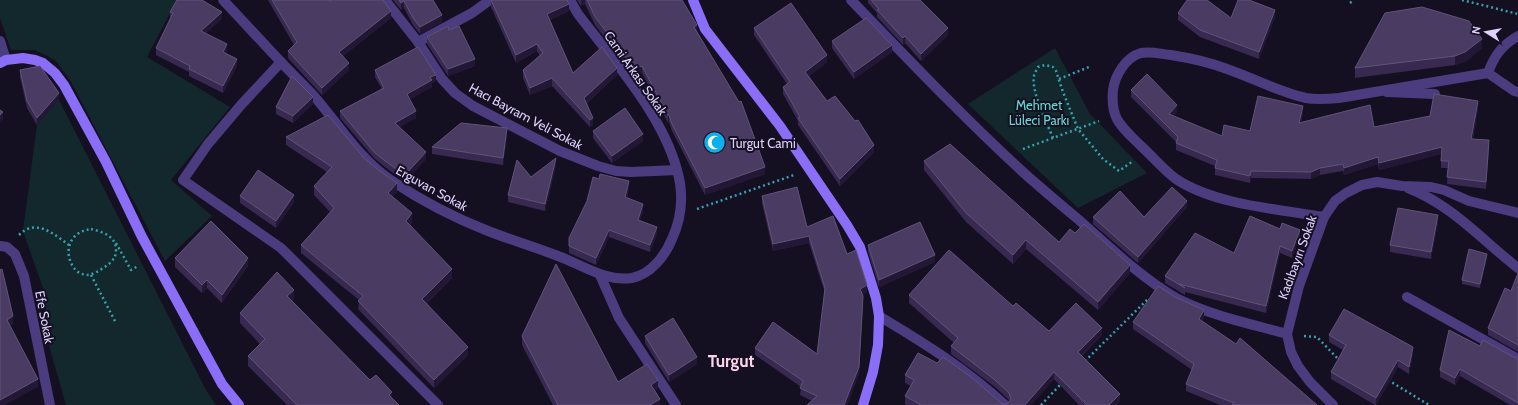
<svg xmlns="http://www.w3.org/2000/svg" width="1518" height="405" font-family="Cabin,sans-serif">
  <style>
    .green { fill: #12282c }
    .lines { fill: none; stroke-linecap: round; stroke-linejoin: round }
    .path { stroke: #35a0ae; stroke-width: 2.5; stroke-dasharray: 2 3; stroke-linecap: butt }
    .lane { stroke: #4a3c7e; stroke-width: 10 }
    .street { stroke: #4a3c7e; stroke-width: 10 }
    .secondary { stroke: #8a6ef8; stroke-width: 10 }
    .wall { fill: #37294f }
    .shaded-wall { fill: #221735 }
    .building { fill: #493b62; stroke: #60537a }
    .labels { text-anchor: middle; stroke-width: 4; stroke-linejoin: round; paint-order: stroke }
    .street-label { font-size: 13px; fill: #ded2fd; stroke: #150f22 }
    .park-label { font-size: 13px; fill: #62d9d0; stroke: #150f22 }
    .poi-label { font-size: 13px; fill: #ded2fd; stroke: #150f22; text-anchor: start }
    .district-label { font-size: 17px; font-weight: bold; fill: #fdd4e7; stroke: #150f22 }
  </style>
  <rect width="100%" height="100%" fill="#150f22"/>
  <g class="green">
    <polygon points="0,0 177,0 147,57 230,107 171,180 212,216 165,261 70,80 55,60 35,50 11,50 0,18"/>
    <polygon points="1055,48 1090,114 1147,173 1078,208 968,104"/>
    <polygon points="59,100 205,388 216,405 66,405 50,349 44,291 23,231 37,125"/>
  </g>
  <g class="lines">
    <g class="path">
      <polyline points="1462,0 1518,14"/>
      <polyline points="1350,3 1354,0"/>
      <polyline points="1059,79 1089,67"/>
      <path d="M1053,138C1047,123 1031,92 1034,76C1034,73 1037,70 1038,67L1045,65L1053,67L1056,71L1063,92L1078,129L1103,159L1119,171L1133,161"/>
      <polyline points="1023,149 1099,121"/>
      <polyline points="697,209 794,175"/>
      <path d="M91,229C103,232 116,236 116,250C116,256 114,259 110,263C105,267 98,272 92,274C69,282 54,234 91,229Z"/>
      <path d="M19,235C36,218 54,234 69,245"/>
      <polyline points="116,243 131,270 138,266"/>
      <polyline points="91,275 116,323"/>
      <polyline points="1304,336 1317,337 1339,360"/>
      <polyline points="1085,361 1147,300"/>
      <polyline points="1388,380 1429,405"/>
      <polyline points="1041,405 1061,384"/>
    </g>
    <g class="lane">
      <polyline points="418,42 472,13 490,0"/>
      <polyline points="1387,92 1435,94"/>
    </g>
    <g class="street">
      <path d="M223,0C242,20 261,41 280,61C291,73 303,84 314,96C339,125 360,160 392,181C422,201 455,218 488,231C511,240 535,247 558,256C583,265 605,282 632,278C651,274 665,256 672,239C682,217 684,194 677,170C662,114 613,60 578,14L570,0"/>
      <polyline points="385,0 418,42 442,79 455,93 473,106 560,151 598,166 616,171 631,172 677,170"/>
      <path d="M851,0C908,59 964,118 1024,173C1042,189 1061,205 1079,220C1108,246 1144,280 1178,299C1212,316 1251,324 1287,334"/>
      <polyline points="0,41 6,60"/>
      <polyline points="281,62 241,105 208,144 183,180 281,248 438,405"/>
      <path d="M1488,73C1494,56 1502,45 1518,36"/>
      <polyline points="1488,73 1514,91 1518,92"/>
      <path d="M1408,188C1452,205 1482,240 1518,268"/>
      <path d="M1324,217C1278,209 1215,205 1176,179C1164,170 1152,156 1141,146C1122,127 1110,120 1113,90C1115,75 1126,57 1141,53C1151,51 1161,54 1171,55C1190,58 1209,62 1227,69C1253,78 1279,92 1306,98C1317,100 1328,99 1339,98L1488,73"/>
      <polyline points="0,246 7,247 15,254 24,276 50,405"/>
      <polyline points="600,275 619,318 676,405"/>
      <polyline points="1407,297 1518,359"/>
      <path d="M879,316C924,343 966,369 1005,405"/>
      <polyline points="1333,405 1310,382 1298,366 1291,352 1287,334 1299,286 1324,217 1335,201 1346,193 1362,185 1377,182 1402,186 1431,187 1444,190 1469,201 1518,213"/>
    </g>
    <g class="secondary">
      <polyline points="693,0 705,29 780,126 847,225 860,247 876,298 879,316 878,345 873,372 863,405"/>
      <polyline points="0,63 6,60 23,58 35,60 43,63 55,73 64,85 106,162 142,237 222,384 239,405"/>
    </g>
  </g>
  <g class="wall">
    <polygon points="268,0 329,0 330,1 391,18 343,56 349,70 322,95 288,58 288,51 294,45"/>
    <polygon points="393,0 433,0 442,22 420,34 413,25 404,8 401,10"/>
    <polygon points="491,0 569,11 550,20 573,73 617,75 587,103 593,125 590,127 552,86 530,95 523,78 523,70 540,56 537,51 516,63 491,7"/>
    <polygon points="577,0 682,0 697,33 765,174 705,195 672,131 669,122 668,123 642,73 635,77 595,25 585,4 581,6"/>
    <polygon points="868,0 920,0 948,35 921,61 905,43 903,45 877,17 877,13 868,3"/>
    <polygon points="170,12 222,19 206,33 227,51 226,53 237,66 223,93 189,76 189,72 156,55 156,48 170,19"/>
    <polygon points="1178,13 1231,18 1275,17 1259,59 1200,37 1178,20"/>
    <polygon points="754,28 827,62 809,76 827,101 874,152 840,186 798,125 798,121 783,94 783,87 787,84 754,35"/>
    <polygon points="449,30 475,66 448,76 427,44 427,37"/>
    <polygon points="832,41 892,52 854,79 832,48"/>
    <polygon points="1482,48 1465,62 1455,65 1355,78 1355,68"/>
    <polygon points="20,70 59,100 37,125 27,108 20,77"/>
    <polygon points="375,70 436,81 432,83 432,87 410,99 416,118 399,127 426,159 405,182 385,167 374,158 340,118 340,111 382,89 375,77"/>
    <polygon points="1131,90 1177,112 1173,116 1222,136 1250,131 1303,113 1301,123 1374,127 1478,108 1473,139 1489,147 1486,189 1447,184 1448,168 1441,168 1441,154 1379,170 1378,164 1344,175 1343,171 1320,175 1311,179 1251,178 1250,183 1215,175 1215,166 1176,150 1176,142 1131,97"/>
    <polygon points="313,104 293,123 276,114 276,107"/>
    <polygon points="593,131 643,141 612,163 593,138"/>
    <polygon points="507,135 503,165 432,154 432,147"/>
    <polygon points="286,137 365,159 397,192 392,196 412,222 410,225 452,278 427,303 468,355 434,388 358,309 359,300 301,253 301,245 330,212 314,195 314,186 327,172 286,145"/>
    <polygon points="924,161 1059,242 1075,233 1130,273 1098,310 1026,249 1013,264 966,222 924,170"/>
    <polygon points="556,165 545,211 508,202 508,195 531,177"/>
    <polygon points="629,188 627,198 643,211 640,220 657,234 650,252 609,237 596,265 569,253 569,238"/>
    <polygon points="240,196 294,202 276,228 240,203"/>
    <polygon points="762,196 847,254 867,292 862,295 863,303 859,374 847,405 807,405 812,401 800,395 801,387 755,355 755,348 817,354 825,293 809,243 773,251 762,203"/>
    <polygon points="1187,207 1138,263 1093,224 1093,217 1144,217"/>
    <polygon points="1438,222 1431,259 1390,252 1390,245"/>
    <polygon points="1280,229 1300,236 1292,258 1280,253 1266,313 1185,292 1185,295 1165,283 1165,276 1234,253"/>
    <polygon points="868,245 935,262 879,287 868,252"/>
    <polygon points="1487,257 1480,288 1462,284 1462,280"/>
    <polygon points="175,258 248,266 222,303 207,288 202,293 175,267"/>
    <polygon points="1518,273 1518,352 1488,335 1488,328 1511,291"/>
    <polygon points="909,295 1013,306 1049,331 1102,335 1082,356 1120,401 1117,405 1079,405 1054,379 1031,405 907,405 905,404 905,396 911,386 905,383 905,375 1001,403 1007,404 1010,401 995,387 951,354 951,346 954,343 909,303"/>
    <polygon points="294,299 292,301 370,380 392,398 399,405 287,405 248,366 248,356 260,344 240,323 240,313"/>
    <polygon points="1204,317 1202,321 1317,405 1220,405 1186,391 1186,384 1192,370 1133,329 1133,322"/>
    <polygon points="1329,335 1413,354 1409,374 1398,367 1376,405 1375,405 1331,379 1331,372 1343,350 1329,342"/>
    <polygon points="522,336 618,382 658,389 655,391 660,405 553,405 522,345"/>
    <polygon points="645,336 697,364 669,382 645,343"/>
    <polygon points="1480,346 1515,358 1518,358 1518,405 1510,405 1460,376 1455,385 1440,377 1440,370"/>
  </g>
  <g class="shaded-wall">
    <polygon points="581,0 585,0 585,4 581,6"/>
    <polygon points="404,1 404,8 401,10 401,3"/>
    <polygon points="569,4 569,11 547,21 547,14"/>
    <polygon points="1275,10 1275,17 1259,59 1259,52"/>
    <polygon points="391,11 391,18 339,59 339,52"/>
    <polygon points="222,12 222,19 201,38 201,31"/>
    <polygon points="442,15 442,22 420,34 420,27"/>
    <polygon points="697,25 697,33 694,27"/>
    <polygon points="948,28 948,35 921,61 921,54"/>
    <polygon points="905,36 905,43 903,45 903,38"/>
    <polygon points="1482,39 1482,48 1465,62 1455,65 1455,56"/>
    <polygon points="227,44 227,51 223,58 223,52"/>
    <polygon points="537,44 537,51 516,63 516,55"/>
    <polygon points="892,45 892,52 854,79 854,72"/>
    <polygon points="827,55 827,62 805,79 805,72"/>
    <polygon points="237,59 237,66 223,93 223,86"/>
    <polygon points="475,59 475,66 448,76 448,69"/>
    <polygon points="349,63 349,70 322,95 322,88"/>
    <polygon points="642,66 642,73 635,77 635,69"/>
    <polygon points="617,68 617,75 584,105 584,98"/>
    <polygon points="436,75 436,81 432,83 432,87 407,101 407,94 430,77"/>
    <polygon points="552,78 552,86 530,95 530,88"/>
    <polygon points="59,93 59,100 37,125 37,118"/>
    <polygon points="313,97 313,104 293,123 293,116"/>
    <polygon points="1478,101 1478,108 1471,146 1471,139"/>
    <polygon points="1177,105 1177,112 1169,121 1169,114"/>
    <polygon points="1303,106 1303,113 1299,130 1299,123"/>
    <polygon points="416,111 416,118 395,130 395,123"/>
    <polygon points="3,112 3,119 0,122 0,115"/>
    <polygon points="668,115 669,115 669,122 668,123"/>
    <polygon points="593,118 593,125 590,127 590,120"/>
    <polygon points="507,128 507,135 503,165 503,158"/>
    <polygon points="643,134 643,141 612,163 612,156"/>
    <polygon points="1489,140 1489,147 1486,189 1486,182"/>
    <polygon points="874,145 874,152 840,186 840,179"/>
    <polygon points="1442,147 1442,154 1379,170 1379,163"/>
    <polygon points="426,152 426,159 405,182 405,175"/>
    <polygon points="1378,157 1378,164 1344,175 1344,168"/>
    <polygon points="556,158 556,165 545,211 545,204"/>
    <polygon points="765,167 765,174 705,195 705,188"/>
    <polygon points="1320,168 1320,175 1311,179 1311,172"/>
    <polygon points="1251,171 1251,178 1250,183 1250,176"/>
    <polygon points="629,181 629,188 625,204 625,197"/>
    <polygon points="397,183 397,192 388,201 388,193"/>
    <polygon points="294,195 294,202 276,228 276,221"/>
    <polygon points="1187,201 1187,207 1138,263 1138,257"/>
    <polygon points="643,204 643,211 638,226 638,220"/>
    <polygon points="412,213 412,222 406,230 406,221"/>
    <polygon points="1438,215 1438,222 1431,259 1431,252"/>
    <polygon points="657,227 657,234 650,252 650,245"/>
    <polygon points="609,230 609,237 596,265 596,258"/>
    <polygon points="1300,230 1300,236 1292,258 1292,251"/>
    <polygon points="809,236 809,243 773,251 773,244"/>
    <polygon points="1026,240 1026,249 1013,264 1013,255"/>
    <polygon points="1280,246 1280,253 1266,313 1266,306"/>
    <polygon points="1487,254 1487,257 1480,288 1480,284"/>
    <polygon points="935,255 935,262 879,287 879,280"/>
    <polygon points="248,258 248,266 222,303 222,295"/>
    <polygon points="1130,265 1130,273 1098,310 1098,302"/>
    <polygon points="452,269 452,278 422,307 422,299"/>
    <polygon points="207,280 207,288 202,293 202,285"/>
    <polygon points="867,285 867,292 860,296 860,289"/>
    <polygon points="294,290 294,299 287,306 287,296"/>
    <polygon points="863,296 859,374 847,405 844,405"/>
    <polygon points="1204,310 1204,317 1199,326 1199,319"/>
    <polygon points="13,316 13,324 7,328 7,320"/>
    <polygon points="1102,328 1102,335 1078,359 1078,352"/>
    <polygon points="468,347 468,355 434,388 434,380"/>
    <polygon points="1413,347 1413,354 1409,374 1409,367"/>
    <polygon points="697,357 697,364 669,382 669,375"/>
    <polygon points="1398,360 1398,367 1376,405 1376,398"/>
    <polygon points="1460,369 1460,376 1455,385 1455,378"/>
    <polygon points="1054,372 1054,379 1031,405 1025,405"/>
    <polygon points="38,379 38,387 5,405 0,405 0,400"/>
    <polygon points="658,380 658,389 651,393 651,385"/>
    <polygon points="392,392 392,401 389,395"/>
    <polygon points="1120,394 1120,401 1117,405 1109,405"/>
    <polygon points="660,399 660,405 650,405"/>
  </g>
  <g class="building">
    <polygon points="177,0 202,0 222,12 201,31 227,44 223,52 237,59 223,86 189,69 190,66 156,48 173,13 170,12"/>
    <polygon points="272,0 329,0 330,1 331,0 383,0 391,11 339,52 349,63 322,88 288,51 297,42"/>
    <polygon points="399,0 433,0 442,15 420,27 413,18 404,1 401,3"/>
    <polygon points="491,0 567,0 569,4 547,14 573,73 602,47 617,68 584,98 593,118 590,120 552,78 530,88 523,70 543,53 537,44 516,55"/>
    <polygon points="587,0 682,0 697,25 694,27 739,102 741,101 765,167 705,188 672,124 669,115 668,115 642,66 635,69 595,17"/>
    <polygon points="871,0 920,0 948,28 921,54 905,36 903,38 877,10 879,9"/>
    <polygon points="1187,0 1207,0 1231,18 1238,0 1249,0 1275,10 1259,52 1200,30 1178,13"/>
    <polygon points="791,3 827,55 805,72 827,101 835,96 855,121 858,120 874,145 840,179 798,118 800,117 783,87 790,82 754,28"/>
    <polygon points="1422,7 1469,21 1482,39 1465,52 1455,56 1355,68 1385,13"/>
    <polygon points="866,18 892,45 854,72 832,41"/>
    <polygon points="448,26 449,30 459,26 475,59 448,69 427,37"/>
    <polygon points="418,47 436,75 430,77 432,80 407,94 416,111 395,123 426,152 405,175 385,161 374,152 340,111 384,88 375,70"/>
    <polygon points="40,66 59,93 37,118 27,101 20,70"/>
    <polygon points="1147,74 1177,105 1169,114 1222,136 1224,125 1250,131 1258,96 1303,106 1299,123 1370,105 1374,127 1430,116 1434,94 1478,101 1471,139 1489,140 1486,182 1447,177 1449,161 1441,161 1442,147 1379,163 1378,157 1344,168 1343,164 1320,168 1311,172 1251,171 1250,176 1215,168 1217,160 1176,143 1178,137 1131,90"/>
    <polygon points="292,76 313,97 293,116 276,107"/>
    <polygon points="625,108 643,134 612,156 593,131"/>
    <polygon points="0,110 3,112 0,115"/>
    <polygon points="328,115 365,159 377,169 397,183 388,193 412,213 406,221 452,269 422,299 468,347 434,380 358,301 363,296 301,245 334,208 314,186 332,167 286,137"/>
    <polygon points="461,123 507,128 503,158 432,147"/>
    <polygon points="950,144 1059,242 1070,229 1075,233 1084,224 1130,265 1098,302 1026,240 1013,255 966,213 924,161"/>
    <polygon points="556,158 545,204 508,195 517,160 531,177"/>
    <polygon points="258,170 294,195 276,221 240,196"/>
    <polygon points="600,174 629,181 625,197 643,204 638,220 657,227 650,245 609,230 596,258 569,246 569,238 587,201 593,177 599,179"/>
    <polygon points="797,187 807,227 833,216 847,254 856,250 867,285 860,289 863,296 859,367 844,405 807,405 817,396 800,388 803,381 755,348 773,322 817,354 825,288 809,236 773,244 762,196"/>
    <polygon points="1172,187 1187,201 1138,257 1093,217 1120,191 1144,217"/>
    <polygon points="1398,208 1438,215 1431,252 1390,245"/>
    <polygon points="1250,216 1280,229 1282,223 1300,230 1292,251 1280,246 1266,306 1179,284 1185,288 1165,276 1195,233 1234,253"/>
    <polygon points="211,221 248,258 222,295 207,280 202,285 175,258"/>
    <polygon points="920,222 935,255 879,280 868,245"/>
    <polygon points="1469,249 1487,254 1480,284 1462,280"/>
    <polygon points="949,250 1013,306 1016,303 1049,331 1076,303 1102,328 1078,352 1120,394 1109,405 1087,405 1054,372 1025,405 921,405 905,396 914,380 905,375 918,353 937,363 943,357 971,377 1001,403 1007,404 1011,399 1009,393 995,380 951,346 958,338 909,295"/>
    <polygon points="556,264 618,382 647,364 658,380 651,385 660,399 650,405 558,405 522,336"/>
    <polygon points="2,269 13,316 7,320 38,379 0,400 0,270"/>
    <polygon points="277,272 294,290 287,296 370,380 376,375 392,392 389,395 399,405 297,405 248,356 265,339 240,313"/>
    <polygon points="1518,273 1518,345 1488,328 1505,288 1511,291"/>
    <polygon points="1158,286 1175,297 1204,310 1199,319 1236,344 1240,338 1317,405 1232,405 1234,403 1186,384 1194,364 1133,322"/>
    <polygon points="1344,309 1413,347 1409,367 1398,360 1376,398 1331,372 1346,345 1329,335"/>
    <polygon points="673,318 697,357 669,375 645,336"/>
    <polygon points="1449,330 1480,346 1483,340 1515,358 1518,358 1518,403 1460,369 1455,378 1440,370"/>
  </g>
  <defs>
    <symbol id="mosque-disc" viewBox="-11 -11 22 22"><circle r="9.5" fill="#0cb0ef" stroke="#150f22"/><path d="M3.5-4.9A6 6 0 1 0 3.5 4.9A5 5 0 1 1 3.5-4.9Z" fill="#fff"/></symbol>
  </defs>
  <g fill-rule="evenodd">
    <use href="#mosque-disc" x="702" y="130" width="25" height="25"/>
  </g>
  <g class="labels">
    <g class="street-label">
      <text transform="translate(636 73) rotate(55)" y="5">Cami Arkası Sokak</text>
      <text transform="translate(526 116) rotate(28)" y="5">Hacı Bayram Veli Sokak</text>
      <text transform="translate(432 188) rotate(29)" y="5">Erguvan Sokak</text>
      <text transform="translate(1297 257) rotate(-70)" y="5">Kadıbayırı Sokak</text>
      <text transform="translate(45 317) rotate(79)" y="5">Efe Sokak</text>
    </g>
    <g class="park-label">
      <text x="1039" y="110">Mehmet<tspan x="1039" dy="15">Lüleci Parkı</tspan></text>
    </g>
    <g class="poi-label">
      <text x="730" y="148">Turgut Cami</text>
    </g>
    <g class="district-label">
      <text x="731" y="367">Turgut</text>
    </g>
  </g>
  <g transform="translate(1486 32) rotate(281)" stroke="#150f22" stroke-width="3" paint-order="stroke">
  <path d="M0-3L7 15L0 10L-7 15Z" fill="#ded2fd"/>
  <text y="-6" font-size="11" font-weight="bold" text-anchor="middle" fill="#ded2fd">N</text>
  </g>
</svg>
